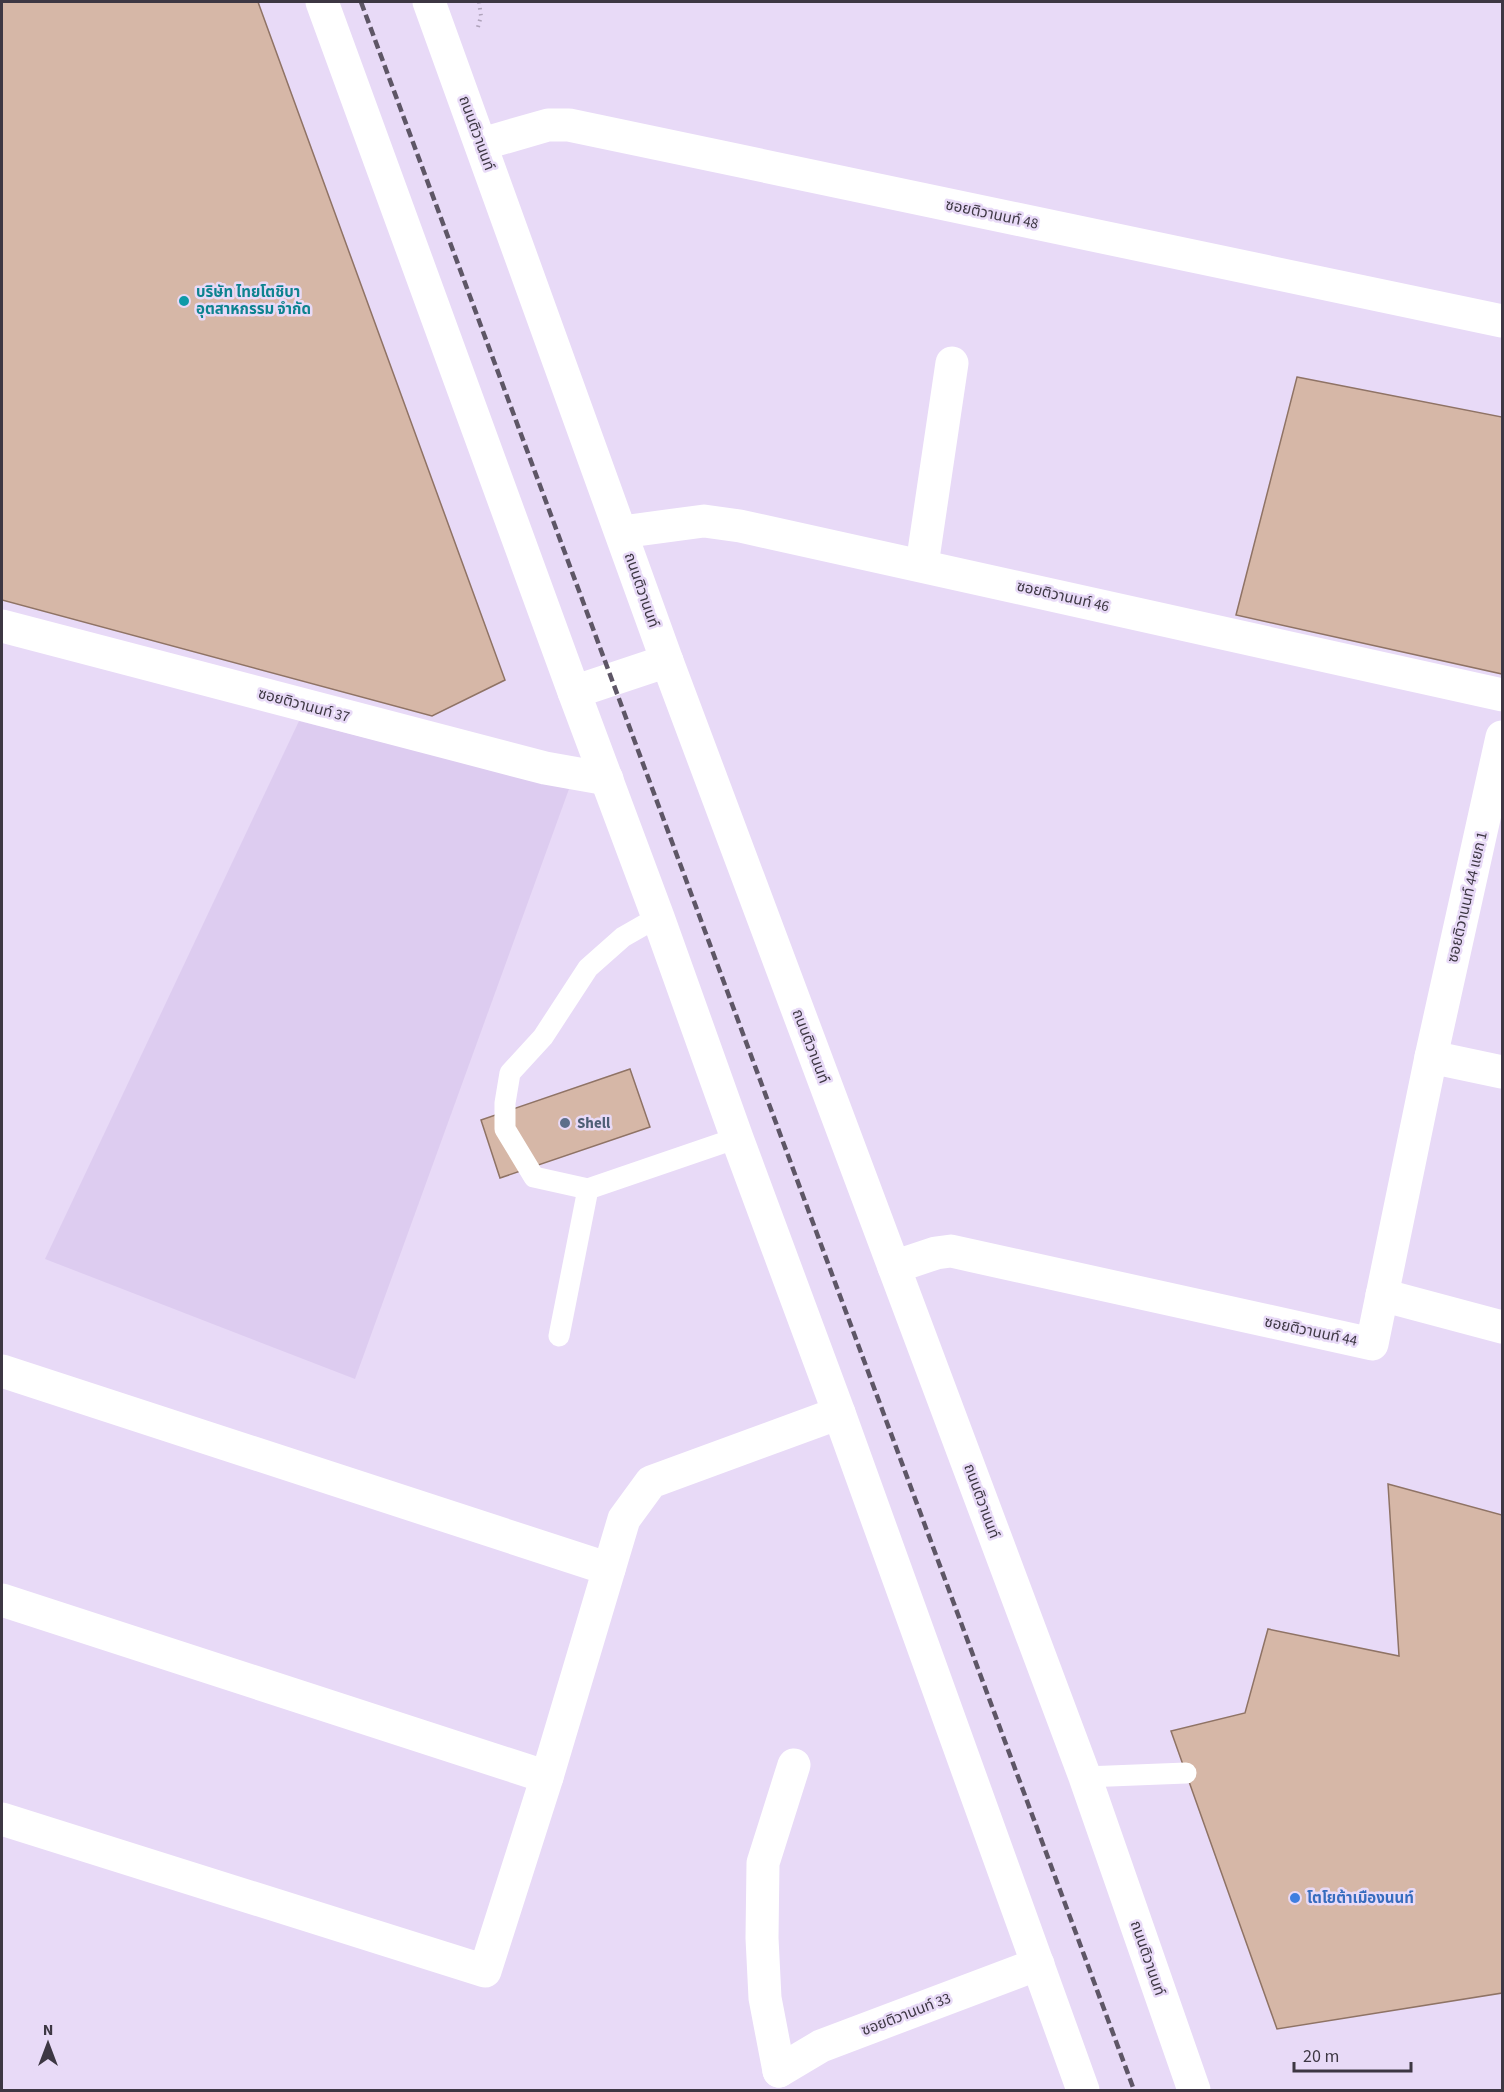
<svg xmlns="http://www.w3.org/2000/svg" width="1504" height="2092" font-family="'Source Sans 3','Noto Sans Thai',sans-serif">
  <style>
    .built { fill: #ddccf0 }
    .building { fill: #d6b7a7; stroke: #8f7365; stroke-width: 1.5 }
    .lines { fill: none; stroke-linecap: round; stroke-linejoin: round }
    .path { stroke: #afa3bb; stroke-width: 4; stroke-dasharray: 1.5 4.5; stroke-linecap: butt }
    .service { stroke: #fff; stroke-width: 21 }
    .minor { stroke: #fff; stroke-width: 33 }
    .primary { stroke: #fff; stroke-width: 33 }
    .rail { stroke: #5e5666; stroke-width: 4.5; stroke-dasharray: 9 4.5; stroke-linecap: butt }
    .culture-dot { fill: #0f9aa8; stroke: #e8daf7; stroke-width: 2 }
    .service-dot { fill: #5c6f8a; stroke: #e8daf7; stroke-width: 2 }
    .shop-dot { fill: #3f7fe0; stroke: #e8daf7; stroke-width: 2 }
    .labels { text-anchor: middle; stroke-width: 5; stroke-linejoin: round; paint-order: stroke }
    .street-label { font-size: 15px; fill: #3d3743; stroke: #e8daf7 }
    .culture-label { font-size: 15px; font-weight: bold; fill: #0d838f; stroke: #e8daf7; text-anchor: start }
    .service-label { font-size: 15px; font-weight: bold; fill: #4e5e75; stroke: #e8daf7; text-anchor: start }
    .shop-label { font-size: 15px; font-weight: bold; fill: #366cbe; stroke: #e8daf7; text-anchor: start }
  </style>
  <rect width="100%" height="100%" fill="#e8daf7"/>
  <polygon class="built" points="299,721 569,789 355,1379 45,1259"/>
  <g class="building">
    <polygon points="2,2 258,2 505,680 432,716 2,600"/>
    <polygon points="1297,377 1502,417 1502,674 1236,615"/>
    <polygon points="630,1069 650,1127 500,1178 481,1120"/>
    <polygon points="1388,1484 1502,1515 1502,1993 1277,2029 1171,1731 1245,1713 1268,1629 1399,1656"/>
  </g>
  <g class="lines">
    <polyline class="path" points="478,27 481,16 479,2"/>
    <g class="service">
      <polyline points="658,917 623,937 588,968 543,1037 510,1073 505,1103 505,1129 534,1177 588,1189 737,1138"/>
      <polyline points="559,1336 588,1189"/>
      <polyline points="1085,1777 1186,1773"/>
    </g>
    <g class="minor">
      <polyline points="482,144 548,125 569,125 1502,321"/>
      <polyline points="622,532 704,521 740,526 1502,695"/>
      <polyline points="922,565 952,363"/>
      <polyline points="2,626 545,768 607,779"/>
      <polyline points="1431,1057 1502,737"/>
      <polyline points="894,1267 936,1253 951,1251 1372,1344 1431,1057 1502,1072"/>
      <polyline points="1382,1295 1502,1327"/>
      <polyline points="2,1371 609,1569"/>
      <polyline points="2,1600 547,1777"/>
      <polyline points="2,1819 485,1971 547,1777 624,1519 651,1482 839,1413"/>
      <polyline points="779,2071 765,1998 762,1938 763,1863 794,1765"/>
      <polyline points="779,2071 821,2046 1038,1964"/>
    </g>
    <g class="primary">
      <polyline points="322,2 574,692 658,917 737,1138 839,1413 1083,2090"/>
      <polyline points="429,2 667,661 1085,1777 1194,2090"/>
      <polyline points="574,692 667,661"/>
    </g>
    <polyline class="rail" points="361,2 1134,2090"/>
  </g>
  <circle class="culture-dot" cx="184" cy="301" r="6"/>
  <circle class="service-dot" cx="565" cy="1123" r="6"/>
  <circle class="shop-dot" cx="1295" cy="1898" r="6"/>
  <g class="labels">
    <g class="street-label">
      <text transform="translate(477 133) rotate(70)" y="5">ถนนติวานนท์</text>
      <text transform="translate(992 214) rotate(12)" y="5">ซอยติวานนท์ 48</text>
      <text transform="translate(642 590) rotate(71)" y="5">ถนนติวานนท์</text>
      <text transform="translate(1063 596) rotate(13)" y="5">ซอยติวานนท์ 46</text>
      <text transform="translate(304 705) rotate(15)" y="5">ซอยติวานนท์ 37</text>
      <text transform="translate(1467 897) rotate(-77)" y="5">ซอยติวานนท์ 44 แยก 1</text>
      <text transform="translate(811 1046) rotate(69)" y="5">ถนนติวานนท์</text>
      <text transform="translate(1311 1331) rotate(12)" y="5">ซอยติวานนท์ 44</text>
      <text transform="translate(982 1501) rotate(70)" y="5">ถนนติวานนท์</text>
      <text transform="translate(1148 1958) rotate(71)" y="5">ถนนติวานนท์</text>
      <text transform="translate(906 2014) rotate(-21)" y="5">ซอยติวานนท์ 33</text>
    </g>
    <g class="culture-label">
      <text x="196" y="297">บริษัท ไทยโตชิบา<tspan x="196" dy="17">อุตสาหกรรม จำกัด</tspan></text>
    </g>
    <g class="service-label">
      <text x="577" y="1128">Shell</text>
    </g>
    <g class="shop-label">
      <text x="1307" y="1903">โตโยต้าเมืองนนท์</text>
    </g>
  </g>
  <rect width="1504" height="2092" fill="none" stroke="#3d3743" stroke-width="6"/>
  <g transform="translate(48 2044)" stroke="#e8daf7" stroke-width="4.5" paint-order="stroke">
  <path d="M0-4.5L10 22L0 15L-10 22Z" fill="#3d3743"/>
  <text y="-9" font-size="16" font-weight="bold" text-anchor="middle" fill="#3d3743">N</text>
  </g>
  <path d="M1294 2062v9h117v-9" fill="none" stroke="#3d3743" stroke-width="3"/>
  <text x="1303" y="2062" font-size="18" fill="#3d3743" stroke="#e8daf7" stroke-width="4.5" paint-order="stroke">20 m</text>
</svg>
